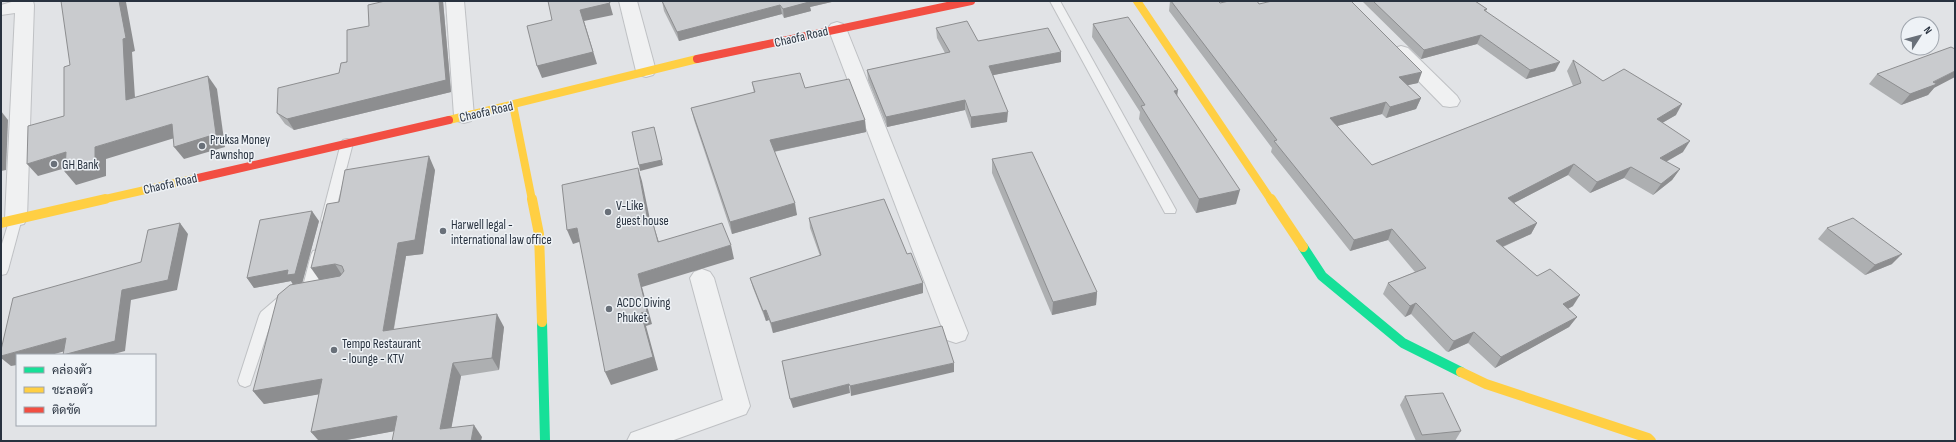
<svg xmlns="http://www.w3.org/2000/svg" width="1956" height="442" font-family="'Sofia Sans Condensed',Sarabun,sans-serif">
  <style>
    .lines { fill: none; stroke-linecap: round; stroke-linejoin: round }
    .lane-casing { stroke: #bfc1c4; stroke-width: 2 }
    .street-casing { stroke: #bfc1c4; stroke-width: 2 }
    .lane { fill: #f0f1f2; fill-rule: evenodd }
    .street { fill: #f0f1f2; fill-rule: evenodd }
    .fast { stroke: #16e098; stroke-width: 10 }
    .slow-far1 { stroke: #ffcf43; stroke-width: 8 }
    .slow { stroke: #ffcf43; stroke-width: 10 }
    .jam { stroke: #f24e42; stroke-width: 8 }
    .wall { fill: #adafb1 }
    .shaded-wall { fill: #8d8e90 }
    .building { fill: #c9cbce; stroke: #8d8e90 }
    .poi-dot { fill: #697079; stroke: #eef2f6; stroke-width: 1.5 }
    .labels { text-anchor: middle; stroke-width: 3; stroke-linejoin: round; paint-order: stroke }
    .street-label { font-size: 13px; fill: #28323f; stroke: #eef2f6 }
    .poi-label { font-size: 13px; fill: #28323f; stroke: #eef2f6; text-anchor: start }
  </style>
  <rect width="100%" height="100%" fill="#e1e3e6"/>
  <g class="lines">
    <defs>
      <g id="lane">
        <polygon points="1050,1 1060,1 1176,210 1175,213 1165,213"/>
        <polygon points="347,139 351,140 353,143 333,220 332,223 327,225 322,223 321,220 341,143 343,140"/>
        <polygon points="16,213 21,215 22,218 8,270 6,274 1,275 1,247 10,218 11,215"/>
        <polygon points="318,250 323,251 325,255 316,290 314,294 309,295 304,294 302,290 311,255 313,251"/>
        <polygon points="287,293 292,294 294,298 272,319 250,385 245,387 240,385 238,381 259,316 261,312 282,294"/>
      </g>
      <g id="street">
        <polygon points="15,1 33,1 34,5 27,218 24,224 16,226 8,224 5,218 15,13 1,15 1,5"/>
        <polygon points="446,1 464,1 474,116 471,121 464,123 457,121 454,116"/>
        <polygon points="619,1 637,1 656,71 653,75 646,77 639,75 636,71"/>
        <polygon points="837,22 843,24 846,28 968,333 965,340 956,343 947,340 944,333 828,28 831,24"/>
        <polygon points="1401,46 1408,48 1457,96 1460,101 1457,106 1450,107 1443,106 1394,56 1392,52 1394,48"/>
        <polygon points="702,269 710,272 714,278 750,406 746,414 671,441 627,441 631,433 723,400 690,278 694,272"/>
      </g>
    </defs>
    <use href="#lane" class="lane-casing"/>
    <use href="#street" class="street-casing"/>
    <use href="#lane" class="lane"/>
    <use href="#street" class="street"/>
    <g class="fast">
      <polyline points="1303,247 1322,276 1403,343 1461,372"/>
      <polyline points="542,322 545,441"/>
    </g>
    <g class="slow-far1">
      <polyline points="1137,1 1271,200"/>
      <polyline points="513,105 532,200"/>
      <polyline points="449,120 697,59"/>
      <polyline points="101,200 198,178"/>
    </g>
    <g class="slow">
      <polyline points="532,199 539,234 542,322"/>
      <polyline points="1271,199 1303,247"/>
      <polyline points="1,223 105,199"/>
      <polyline points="1461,372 1486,384 1648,438 1651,441"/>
    </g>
    <g class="jam">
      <polyline points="697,59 971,1"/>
      <polyline points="198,178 449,120"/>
    </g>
  </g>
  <g class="wall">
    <polygon points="385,1 443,1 451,92 294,130 285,124 277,113 339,73"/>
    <polygon points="662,1 836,1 810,7 811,11 784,18 782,14 679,41 664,11"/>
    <polygon points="1170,1 1218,1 1220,3 1259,4 1418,83 1407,85 1421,98 1416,109 1386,118 1382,114 1337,126 1372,165 1573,86 1567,71 1573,60 1603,81 1676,115 1662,123 1683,152 1666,162 1680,169 1672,180 1653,195 1624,178 1590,193 1568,175 1514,203 1537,223 1531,234 1503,247 1537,276 1573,306 1568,309 1577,317 1569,327 1495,368 1468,343 1448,352 1446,351 1411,314 1405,317 1383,294 1388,283 1415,272 1388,240 1350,251 1271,152 1272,148 1169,11"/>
    <polygon points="1362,1 1475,1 1487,9 1486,11 1555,71 1526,79 1477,44 1421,59"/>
    <polygon points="1093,24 1177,96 1236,204 1196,213 1139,119 1140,112 1092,37"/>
    <polygon points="936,28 978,41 1061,62 993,75 1007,122 971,128 965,110 887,127 868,80 867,70 945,53 937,38"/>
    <polygon points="1877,74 1934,88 1928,95 1901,105 1869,84"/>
    <polygon points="752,82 805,88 865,120 866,132 774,152 797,215 732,234 694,120 691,108 754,93"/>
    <polygon points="992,159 1097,292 1096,305 1052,315 992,173"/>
    <polygon points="435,170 423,254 406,256 394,329 504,327 499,370 461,376 451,428 482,437 394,431 341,441 319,441 311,432 319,394 264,404 253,391 293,285 291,281 254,288 247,278 319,221 302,283 319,280 339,202"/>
    <polygon points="809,218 923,293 773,333 769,320 766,321 753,288 750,278 820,256 810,228"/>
    <polygon points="1827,228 1892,264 1865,275 1818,239"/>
    <polygon points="1405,396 1461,431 1455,441 1416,441 1400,405"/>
  </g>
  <g class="shaded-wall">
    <polygon points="119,1 125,1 126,2 135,51 132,52 136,113 126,100"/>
    <polygon points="439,1 443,1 451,92 294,130 287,119"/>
    <polygon points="609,1 613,15 584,21 597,64 542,78 537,66 580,10"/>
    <polygon points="808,1 836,1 810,7 811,11 784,18 783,9"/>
    <polygon points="780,5 782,14 679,41 677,32"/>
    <polygon points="1481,35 1477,44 1421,59 1424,50"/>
    <polygon points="1061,52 1061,62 989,76 989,66"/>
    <polygon points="1560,62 1555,71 1526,79 1530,70"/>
    <polygon points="1955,71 1955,77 1934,88 1928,95 1901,105 1910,94"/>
    <polygon points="1422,72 1418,83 1395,88 1399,77"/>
    <polygon points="208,76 217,89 225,147 184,159 174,147"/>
    <polygon points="1178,90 1176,104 1174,91"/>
    <polygon points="1421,98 1416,109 1386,118 1390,107"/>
    <polygon points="965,100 965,110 887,127 886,117"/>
    <polygon points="1386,102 1382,114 1326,129 1330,118"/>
    <polygon points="1682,104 1676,115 1650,130 1657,119"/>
    <polygon points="1,111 8,120 6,170 1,171"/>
    <polygon points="1008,112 1007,122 971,128 971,117"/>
    <polygon points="865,120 866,132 772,152 770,140"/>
    <polygon points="172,124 181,136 106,159 106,176 76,185 65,172 95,147"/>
    <polygon points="654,127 663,165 640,171 639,165"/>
    <polygon points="1690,141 1683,152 1653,169 1660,158"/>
    <polygon points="66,152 76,165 38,176 27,164"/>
    <polygon points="429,156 435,170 423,254 406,256 391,344 383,331 398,243"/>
    <polygon points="1574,164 1568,175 1502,209 1508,198"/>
    <polygon points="1631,167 1624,178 1590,193 1597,182"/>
    <polygon points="638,168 642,181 653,234 648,221"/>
    <polygon points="1680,169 1672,180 1653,195 1661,184"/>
    <polygon points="1240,190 1236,204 1196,213 1199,199"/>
    <polygon points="795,203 797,215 732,234 730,222"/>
    <polygon points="312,211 319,221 302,284 294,286 291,281 254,288 247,278"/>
    <polygon points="652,220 656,233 663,255 658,242"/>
    <polygon points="180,223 188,234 177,290 131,300 125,351 110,355 64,355 122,290"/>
    <polygon points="1537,223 1531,234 1490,252 1496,241"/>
    <polygon points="577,228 582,241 573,244 567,230"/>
    <polygon points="1392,229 1388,240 1350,251 1354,240"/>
    <polygon points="731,245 734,259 642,287 652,324 646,326 658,370 611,385 605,372 641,313 638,274"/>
    <polygon points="1902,254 1892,264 1865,275 1875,265"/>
    <polygon points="335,264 344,278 320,281 311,268"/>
    <polygon points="923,283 923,293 773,333 771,323"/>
    <polygon points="1097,292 1096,305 1052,315 1053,302"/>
    <polygon points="1580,295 1573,306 1556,315 1563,304"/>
    <polygon points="1416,303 1411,314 1405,317 1410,306"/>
    <polygon points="766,310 769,320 766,321 763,311"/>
    <polygon points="497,314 504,327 499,370 492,358"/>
    <polygon points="1577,317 1569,327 1495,368 1501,357"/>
    <polygon points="1474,332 1468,343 1448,352 1454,341"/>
    <polygon points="66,338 76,348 51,355 17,355 17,365 11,366 1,358 1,356"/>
    <polygon points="453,363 461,376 449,441 440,429"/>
    <polygon points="954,363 954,372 851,396 850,386"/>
    <polygon points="322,379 332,392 264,404 253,391"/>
    <polygon points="849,384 850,393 793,408 790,399"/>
    <polygon points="397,416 406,429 341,441 319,441 311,432"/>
    <polygon points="474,425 482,437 481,441 471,441"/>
  </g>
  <g class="building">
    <polygon points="61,1 119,1 126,38 123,39 126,100 208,76 216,134 174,147 172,124 95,147 95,163 65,172 66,152 27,164 28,126 64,116 64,67 70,65"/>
    <polygon points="385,1 439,1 446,80 287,119 277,113 278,88 339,73 341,63 347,62 347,30 369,26 368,5"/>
    <polygon points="548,1 609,1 610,3 580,10 593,52 537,66 527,26 552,20"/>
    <polygon points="662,1 809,1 809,2 783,9 780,5 677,32"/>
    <polygon points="1171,1 1218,1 1220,3 1229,1 1257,1 1259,4 1272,1 1351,1 1422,72 1399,77 1421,98 1390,107 1386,102 1330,118 1372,165 1581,83 1573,60 1603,81 1624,69 1682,104 1657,119 1690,141 1660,158 1680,169 1661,184 1631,167 1597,182 1574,164 1508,198 1537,223 1496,241 1537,276 1550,269 1580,295 1563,304 1577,317 1501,357 1474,332 1454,341 1452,340 1416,303 1410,306 1388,283 1426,268 1392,229 1354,240 1274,141 1277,140"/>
    <polygon points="1373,1 1475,1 1487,9 1484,10 1560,62 1530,70 1481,35 1424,50"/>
    <polygon points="1128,17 1178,90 1174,91 1240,190 1199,199 1141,106 1145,105 1093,24"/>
    <polygon points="967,21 978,41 1048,28 1061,52 989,66 1008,112 971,117 965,100 886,117 867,70 950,52 936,28"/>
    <polygon points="1951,47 1955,49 1955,71 1933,82 1937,84 1910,94 1877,74"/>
    <polygon points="800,73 805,88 849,79 865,120 770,140 795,203 730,222 691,108 755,92 752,82"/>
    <polygon points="654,127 662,160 639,165 632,132"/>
    <polygon points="1032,152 1097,292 1053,302 992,159"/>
    <polygon points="429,156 415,240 398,243 383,331 497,314 492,358 453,363 440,429 474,425 471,441 392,441 397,416 311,432 322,379 253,391 278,295 290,285 340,276 344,271 342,266 335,264 311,268 327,204 339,202 345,170"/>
    <polygon points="638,168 648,221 652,220 658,242 722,223 731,245 638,274 647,311 641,313 653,357 605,372 577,228 567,230 562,185"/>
    <polygon points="884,199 907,254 911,253 923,283 771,323 766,310 763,311 750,278 821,255 809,218"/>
    <polygon points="312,211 295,274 287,275 288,270 247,278 260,220"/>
    <polygon points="1853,218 1902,254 1875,265 1827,228"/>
    <polygon points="180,223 168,280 122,290 115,341 63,355 66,338 1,356 1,350 13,298 141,262 148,230"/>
    <polygon points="942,326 954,363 850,386 849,384 790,399 782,361"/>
    <polygon points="1443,393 1461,431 1422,435 1405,396"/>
  </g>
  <g class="poi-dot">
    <circle cx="202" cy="146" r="4"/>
    <circle cx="54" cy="164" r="4"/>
    <circle cx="608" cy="212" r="4"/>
    <circle cx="443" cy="231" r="4"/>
    <circle cx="609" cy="309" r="4"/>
    <circle cx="334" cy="350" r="4"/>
  </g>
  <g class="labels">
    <g class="street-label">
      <text transform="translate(801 36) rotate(-13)" y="5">Chaofa Road</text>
      <text transform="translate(486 111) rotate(-13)" y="5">Chaofa Road</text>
      <text transform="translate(170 183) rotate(-13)" y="5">Chaofa Road</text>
    </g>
    <g class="poi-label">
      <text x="210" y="144">Pruksa Money<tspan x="210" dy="15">Pawnshop</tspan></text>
      <text x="62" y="169">GH Bank</text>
      <text x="616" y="210">V-Like<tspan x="616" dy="15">guest house</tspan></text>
      <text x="451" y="229">Harwell legal -<tspan x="451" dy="15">international law office</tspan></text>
      <text x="617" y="307">ACDC Diving<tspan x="617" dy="15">Phuket</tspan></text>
      <text x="342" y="348">Tempo Restaurant<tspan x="342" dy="15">- lounge - KTV</tspan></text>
    </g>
  </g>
  <rect width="1956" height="442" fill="none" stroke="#28323f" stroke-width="4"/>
  <rect x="16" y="354" width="140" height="72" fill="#eef2f6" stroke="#9fa5ad"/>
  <rect x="24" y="367" width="20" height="6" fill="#16e098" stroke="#9fa5ad"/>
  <text x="52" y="374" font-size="12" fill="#28323f">คล่องตัว</text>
  <rect x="24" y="387" width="20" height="6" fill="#ffcf43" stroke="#9fa5ad"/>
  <text x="52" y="394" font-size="12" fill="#28323f">ชะลอตัว</text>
  <rect x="24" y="407" width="20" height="6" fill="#f24e42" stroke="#9fa5ad"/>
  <text x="52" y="414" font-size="12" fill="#28323f">ติดขัด</text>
  <g transform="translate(1920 36) rotate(54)"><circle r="19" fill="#eef2f6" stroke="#9fa5ad"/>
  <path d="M0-3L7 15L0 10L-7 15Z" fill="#697079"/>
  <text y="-6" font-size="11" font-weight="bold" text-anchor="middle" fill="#28323f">N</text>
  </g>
</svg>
